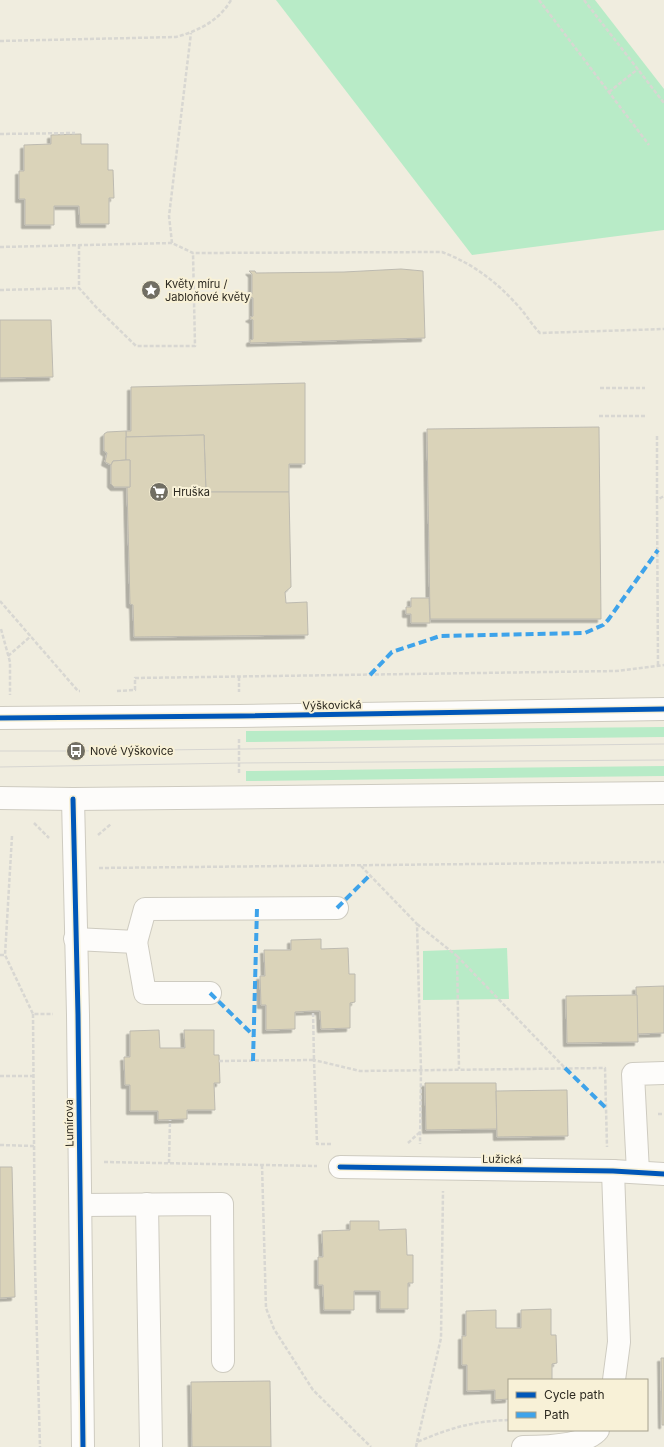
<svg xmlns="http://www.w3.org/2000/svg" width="664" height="1447" font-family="Inter,sans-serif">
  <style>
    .green { fill: #b8ebc7 }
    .building { fill: #dad3b9; stroke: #bdbab0; filter: url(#shadow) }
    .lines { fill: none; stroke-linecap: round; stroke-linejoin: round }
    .minor-casing { stroke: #cecbc0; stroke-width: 24 }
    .path { stroke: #d8d7d2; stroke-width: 2.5; stroke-dasharray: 4 2; stroke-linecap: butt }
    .minor { stroke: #fdfcfa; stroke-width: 22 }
    .tram { stroke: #d6d5d1; stroke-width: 1 }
    .quiet { stroke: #3ea3ea; stroke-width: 4; stroke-dasharray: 8 4; stroke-linecap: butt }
    .cycleway-casing { stroke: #f8f1d7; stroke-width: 8 }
    .cycleway { stroke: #0057b8; stroke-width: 5 }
    .labels { text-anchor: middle; stroke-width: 4; stroke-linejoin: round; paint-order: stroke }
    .poi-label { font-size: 11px; fill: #2c2920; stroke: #f8f1d7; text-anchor: start }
    .street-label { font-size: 11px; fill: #2c2920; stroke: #f8f1d7 }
  </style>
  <defs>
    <filter id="shadow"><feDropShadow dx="-3.5" dy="3.5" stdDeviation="0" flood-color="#0004"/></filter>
  </defs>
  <rect width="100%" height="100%" fill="#f0eddf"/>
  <g class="green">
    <polygon points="276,0 595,0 664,89 664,230 472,255"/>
    <polygon points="664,727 664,737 246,742 246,731"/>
    <polygon points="664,766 664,776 246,781 246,771"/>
    <polygon points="507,948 509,999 423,1000 423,951"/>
  </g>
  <g class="building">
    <polygon points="81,134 81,144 108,144 108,170 113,170 114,198 109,198 109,224 80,224 79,206 54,206 54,225 25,225 25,199 19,199 19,171 24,171 24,145 51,144 51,135"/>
    <polygon points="401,269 423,271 425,338 250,343 250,340 253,339 253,320 249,318 253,316 253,298 249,297 249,295 252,294 252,274 249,271 255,271 256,273 344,272"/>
    <polygon points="0,320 51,320 53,377 0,378"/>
    <polygon points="305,383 305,464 289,464 289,492 206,492 204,435 126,437 126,431 131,431 131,387"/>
    <polygon points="599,427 601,619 430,619 427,429"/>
    <polygon points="126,431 126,460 113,461 111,465 105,462 107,453 104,451 104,434 107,432"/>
    <polygon points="204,435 206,492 289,492 291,587 285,592 286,603 307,602 308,635 134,637 133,605 130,604 127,487 130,487 130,460 126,460 126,437"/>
    <polygon points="126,460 130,460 130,487 114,487 111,484 111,465 113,461"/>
    <polygon points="411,598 429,598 430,623 411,623 411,614 406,614 406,607 411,607"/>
    <polygon points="321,939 321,949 348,948 349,974 355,974 355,1002 350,1003 350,1028 321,1029 320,1011 313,1011 295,1012 295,1029 266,1030 266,1005 261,1005 260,976 265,976 264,950 291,950 291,940"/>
    <polygon points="664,986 664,1033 637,1034 636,987"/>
    <polygon points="637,995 638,1042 567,1043 566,996"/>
    <polygon points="159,1030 160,1048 185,1048 184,1030 214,1030 214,1055 219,1055 220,1083 214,1083 215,1110 187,1110 187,1119 158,1120 158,1111 130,1111 130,1085 125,1085 124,1057 130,1057 130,1031"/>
    <polygon points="425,1083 496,1083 497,1129 426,1130"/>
    <polygon points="567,1090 568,1136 497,1137 496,1091"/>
    <polygon points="0,1167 12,1167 15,1297 0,1298"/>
    <polygon points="350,1221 379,1221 379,1230 406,1229 407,1255 413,1255 413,1283 408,1283 408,1309 380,1309 380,1291 354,1291 354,1310 324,1310 323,1285 318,1285 318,1257 323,1257 322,1231 350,1230"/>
    <polygon points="551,1309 551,1335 556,1335 557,1363 552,1364 552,1380 509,1380 509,1399 495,1400 495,1390 467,1391 467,1365 462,1365 462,1336 466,1336 466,1311 496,1310 496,1328 521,1328 521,1310"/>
    <polygon points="661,1358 664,1358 664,1425 662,1425"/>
    <polygon points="270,1381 271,1447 192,1447 191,1382"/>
  </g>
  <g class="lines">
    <defs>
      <g id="minor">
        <polyline points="0,718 239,716 664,709"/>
        <polyline points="0,798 73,799 664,793"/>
        <polyline points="73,799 78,1015 83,1447"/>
        <polyline points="75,939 136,942 145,909 337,908"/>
        <polyline points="136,942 145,993 210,993"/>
        <polyline points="340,1167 613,1171 664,1174"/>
        <polyline points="613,1171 619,1342 614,1380"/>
        <polyline points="638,1172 633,1074 664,1073"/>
        <polyline points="147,1204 151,1447"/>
        <polyline points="81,1205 222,1204 223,1361"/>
        <path d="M523,1447C543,1447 585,1446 598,1430"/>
      </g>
    </defs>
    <use href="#minor" class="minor-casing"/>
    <g class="path">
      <polyline points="539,0 649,145"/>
      <polyline points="584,0 664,103"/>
      <path d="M0,41L176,37C198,31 219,21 231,0"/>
      <polyline points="609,92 638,69"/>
      <polyline points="0,134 75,133"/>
      <polyline points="172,243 169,216 191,33"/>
      <polyline points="79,245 79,288 96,307 136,346 195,346 193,253"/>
      <path d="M0,247L172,243L193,253L442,252C474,264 498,283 520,308C527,316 532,325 540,333L664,329"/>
      <polyline points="0,290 79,288"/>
      <polyline points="600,388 645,388"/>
      <polyline points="599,416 645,416"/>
      <polyline points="657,436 657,500"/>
      <polyline points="0,601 78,691 80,691"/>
      <polyline points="1,629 10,662 10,695"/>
      <polyline points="8,656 31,636"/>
      <polyline points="658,665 657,500 664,496"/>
      <polyline points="239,677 239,692"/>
      <polyline points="117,691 135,690 135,678 616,671 664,665"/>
      <polyline points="239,739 239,774"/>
      <polyline points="34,823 49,838"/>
      <polyline points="98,835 111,824"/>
      <polyline points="12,836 5,955 33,1014 53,1014"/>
      <polyline points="361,866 417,924 421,1070 420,1144"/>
      <polyline points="99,868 664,862"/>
      <polyline points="417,924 457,956 459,1069"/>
      <polyline points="0,955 5,955"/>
      <polyline points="457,956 565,1068"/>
      <polyline points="33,1014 35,1266 40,1447"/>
      <polyline points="219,1061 314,1060 313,1011"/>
      <polyline points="0,1076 33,1076"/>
      <polyline points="658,1114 664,1114"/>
      <polyline points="408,1143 420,1132"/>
      <polyline points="331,1144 317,1144 314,1060 360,1071 605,1068 607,1147"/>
      <polyline points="0,1145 34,1146"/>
      <polyline points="104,1162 317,1166"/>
      <polyline points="169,1163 170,1120"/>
      <polyline points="262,1165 266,1308 274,1329 313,1390 371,1447"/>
      <polyline points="417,1442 441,1338 443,1191"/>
      <path d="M416,1447L417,1442C450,1428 473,1421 509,1420"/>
    </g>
    <use href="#minor" class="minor"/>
    <g class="tram">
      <polyline points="0,751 76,751 664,744"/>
      <polyline points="0,767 239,763 664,760"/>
    </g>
    <g class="quiet">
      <polyline points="370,675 392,652 440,636 585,633 603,625 608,620 658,550"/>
      <polyline points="337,908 370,875"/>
      <polyline points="210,993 254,1036"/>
      <polyline points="253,1061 257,908"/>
      <polyline points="565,1068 606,1108"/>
    </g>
    <defs>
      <g id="cycleway">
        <polyline points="0,718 239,716 664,709"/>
        <polyline points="73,799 78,1015 83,1447"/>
        <polyline points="340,1167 613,1171 664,1174"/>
      </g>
    </defs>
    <use href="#cycleway" class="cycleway-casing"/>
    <use href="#cycleway" class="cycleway"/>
  </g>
  <defs>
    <symbol id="sight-disc" viewBox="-11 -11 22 22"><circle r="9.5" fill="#716e63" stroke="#f8f1d7"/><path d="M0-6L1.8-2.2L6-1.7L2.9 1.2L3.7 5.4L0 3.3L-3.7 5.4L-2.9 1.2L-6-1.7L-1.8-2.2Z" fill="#fff"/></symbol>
    <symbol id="supermarket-disc" viewBox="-11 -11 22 22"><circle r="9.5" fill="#716e63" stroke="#f8f1d7"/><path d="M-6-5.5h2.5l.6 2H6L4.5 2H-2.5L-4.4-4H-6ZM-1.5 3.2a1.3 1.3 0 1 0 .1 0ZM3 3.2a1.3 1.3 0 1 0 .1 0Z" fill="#fff"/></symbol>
    <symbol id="bus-disc" viewBox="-11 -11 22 22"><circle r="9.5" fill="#716e63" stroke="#f8f1d7"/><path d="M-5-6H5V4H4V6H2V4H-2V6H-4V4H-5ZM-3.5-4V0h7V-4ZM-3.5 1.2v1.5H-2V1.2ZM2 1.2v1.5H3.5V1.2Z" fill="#fff"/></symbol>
  </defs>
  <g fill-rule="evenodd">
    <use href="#sight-disc" x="140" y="279" width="22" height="22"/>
    <use href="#supermarket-disc" x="148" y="481" width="22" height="22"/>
    <use href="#bus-disc" x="65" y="740" width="22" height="22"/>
  </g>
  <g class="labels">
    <g class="poi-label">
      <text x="165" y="288">Květy míru /<tspan x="165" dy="13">Jabloňové květy</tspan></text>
      <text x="173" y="496">Hruška</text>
      <text x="90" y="755">Nové Výškovice</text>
    </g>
    <g class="street-label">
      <text transform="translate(332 705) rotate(-1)" y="4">Výškovická</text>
      <text transform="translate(69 1123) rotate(-91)" y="4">Lumírova</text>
      <text transform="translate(502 1159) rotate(1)" y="4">Lužická</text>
    </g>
  </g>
  <rect x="508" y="1379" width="140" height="52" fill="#f8f1d7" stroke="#a6a18e"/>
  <rect x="516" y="1392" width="20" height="6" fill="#0057b8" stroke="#a6a18e"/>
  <text x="544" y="1399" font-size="12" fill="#2c2920">Cycle path</text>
  <rect x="516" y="1412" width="20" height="6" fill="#3ea3ea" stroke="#a6a18e"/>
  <text x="544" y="1419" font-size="12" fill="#2c2920">Path</text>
</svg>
